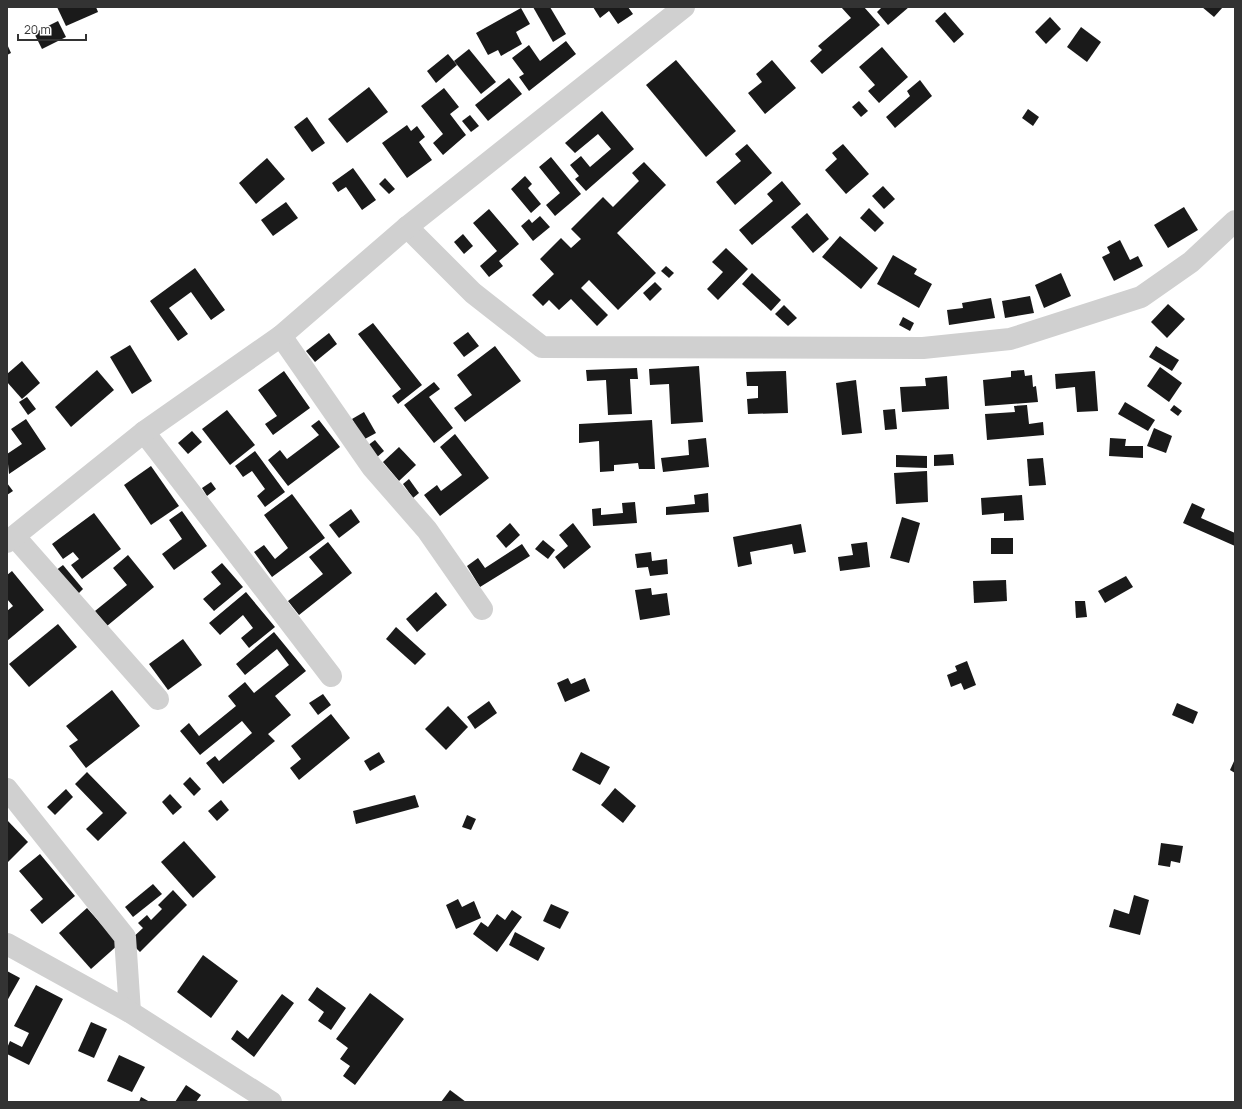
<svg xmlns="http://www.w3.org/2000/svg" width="1242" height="1109" font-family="Manrope,sans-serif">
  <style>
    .building { fill: #1a1a1a }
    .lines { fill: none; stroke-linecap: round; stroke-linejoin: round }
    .minor { stroke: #d0d0d0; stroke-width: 22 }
  </style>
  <rect width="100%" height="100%" fill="#fff"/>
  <g class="building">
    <polygon points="57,7 96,7 98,12 66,26"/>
    <polygon points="533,7 550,7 566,34 553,42"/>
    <polygon points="593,7 628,7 633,14 618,24 609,11 600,18"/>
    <polygon points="841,7 864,7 880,25 822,74 810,61 822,50 818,46 851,18"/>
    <polygon points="882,7 909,7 888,25 877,12"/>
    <polygon points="1202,7 1223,7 1214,17"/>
    <polygon points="521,8 530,24 516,32 522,44 501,56 498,50 488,55 476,33"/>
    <polygon points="945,12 964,34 954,43 935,21"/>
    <polygon points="1050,17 1061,29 1046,44 1035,32"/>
    <polygon points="58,21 66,37 42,49 34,33"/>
    <polygon points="1081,27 1101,42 1087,62 1067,47"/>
    <polygon points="566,41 576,54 529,91 519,77 524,74 512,58 529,45 540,61"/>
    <polygon points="7,44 11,53 7,55"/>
    <polygon points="882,47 908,77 879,103 868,91 875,85 859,67"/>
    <polygon points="469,49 496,82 481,94 454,61"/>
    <polygon points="448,54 457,65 436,83 427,71"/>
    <polygon points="676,60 736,131 706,157 646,85"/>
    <polygon points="772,60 796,88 765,114 748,93 762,82 756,74"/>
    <polygon points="509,78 522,94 488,121 475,105"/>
    <polygon points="920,80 932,96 895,128 886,117 910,96 907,91"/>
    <polygon points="369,87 388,112 347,143 328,119"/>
    <polygon points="444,88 459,107 450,114 466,135 443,155 433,143 443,134 421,106"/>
    <polygon points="859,101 868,111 861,117 852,107"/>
    <polygon points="1028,109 1039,117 1033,126 1022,118"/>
    <polygon points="602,111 634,149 586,191 575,179 579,176 570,165 581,156 590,167 611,149 598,134 575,153 565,143"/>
    <polygon points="470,115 479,126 471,132 462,121"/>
    <polygon points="307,117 325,143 312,152 294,127"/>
    <polygon points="407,125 411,131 417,126 425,137 419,142 432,160 407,178 382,143"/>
    <polygon points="747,144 772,173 735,205 716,182 741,161 735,154"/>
    <polygon points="843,144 869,174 846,194 825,170 837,159 832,153"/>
    <polygon points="551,157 581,194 555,216 546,205 560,193 539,167"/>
    <polygon points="267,158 285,179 256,204 239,183"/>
    <polygon points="644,162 666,185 617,233 656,273 618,310 589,280 581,288 608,315 597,326 571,299 559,310 549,300 543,306 532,295 554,274 540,259 561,238 571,248 581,239 571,229 603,197 613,207 639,181 632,173"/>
    <polygon points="353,168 376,200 362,210 346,187 338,192 332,183"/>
    <polygon points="525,176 532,184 528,188 541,204 531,213 511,189"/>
    <polygon points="385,178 395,189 389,194 379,184"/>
    <polygon points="782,181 801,204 752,245 739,230 773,201 767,194"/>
    <polygon points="883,186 895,199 884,209 872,196"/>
    <polygon points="286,202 298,218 273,236 261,220"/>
    <polygon points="1184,207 1198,230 1168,248 1154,225"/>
    <polygon points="869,208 884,223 875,232 860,218"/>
    <polygon points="489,209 519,244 499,261 503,266 489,277 480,266 497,251 473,223"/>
    <polygon points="807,213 829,239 813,253 791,227"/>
    <polygon points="540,216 550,227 533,241 521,226 529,219 532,223"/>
    <polygon points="463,234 473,246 464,254 454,242"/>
    <polygon points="840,236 878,268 861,289 822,257"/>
    <polygon points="1120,240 1130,260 1138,256 1143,266 1114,281 1102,257 1110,253 1107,247"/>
    <polygon points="726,248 748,269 718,300 707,289 723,272 712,262"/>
    <polygon points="893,255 917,269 914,274 932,284 919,308 877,284"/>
    <polygon points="666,266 674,273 669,278 661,271"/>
    <polygon points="195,268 225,310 211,320 191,292 169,308 188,334 178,341 150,301"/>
    <polygon points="752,273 781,300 771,311 742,284"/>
    <polygon points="1061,273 1071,296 1044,308 1035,285"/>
    <polygon points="655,282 662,289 650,301 643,293"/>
    <polygon points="1030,296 1034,313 1005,318 1002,301"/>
    <polygon points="991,298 995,318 949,325 947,310 963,308 962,303"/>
    <polygon points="1168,304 1185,319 1167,338 1151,322"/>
    <polygon points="784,305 797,318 788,326 775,314"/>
    <polygon points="903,317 914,323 910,331 899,325"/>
    <polygon points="373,323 422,385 398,404 392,396 401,389 358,334"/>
    <polygon points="468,332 479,346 464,357 453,343"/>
    <polygon points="329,333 337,344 315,362 306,351"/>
    <polygon points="130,345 152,381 132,394 110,357"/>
    <polygon points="495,346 521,381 465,422 454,408 472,395 457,375"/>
    <polygon points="1156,346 1179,360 1172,371 1149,357"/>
    <polygon points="22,361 40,383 22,399 7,382 7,374"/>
    <polygon points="699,366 703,422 671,424 669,384 650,385 649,369"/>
    <polygon points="1160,367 1182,383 1169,402 1147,386"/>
    <polygon points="637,368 638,379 630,379 632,414 608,415 606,380 587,381 586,370"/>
    <polygon points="97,370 114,390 71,427 55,407"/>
    <polygon points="1024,370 1025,376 1032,375 1033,387 1036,386 1038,402 985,406 983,380 1011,377 1011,371"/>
    <polygon points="284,371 310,408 273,435 265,424 277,416 258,390"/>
    <polygon points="786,371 788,413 748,414 747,399 758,398 758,386 747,386 746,372"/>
    <polygon points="1095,371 1098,411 1077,412 1075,387 1056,389 1055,374"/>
    <polygon points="947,376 949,409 902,412 900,387 926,386 925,378"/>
    <polygon points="856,380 862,433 842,435 836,383"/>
    <polygon points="434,382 440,389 429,397 453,428 434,443 404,405"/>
    <polygon points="27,397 36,409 28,415 19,402"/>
    <polygon points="1125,402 1155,420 1148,431 1118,414"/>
    <polygon points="1027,405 1029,424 1043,422 1044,435 987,440 985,414 1015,412 1014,406"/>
    <polygon points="1174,405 1182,411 1178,416 1170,410"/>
    <polygon points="895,409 897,429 885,430 883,410"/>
    <polygon points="227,410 255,445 230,465 202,429"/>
    <polygon points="364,412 376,433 363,440 352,419"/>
    <polygon points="26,419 46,449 9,474 7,454 22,444 11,429"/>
    <polygon points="319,420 340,447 288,486 268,460 280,450 287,459 319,435 311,426"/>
    <polygon points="652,420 655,469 639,469 638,463 614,465 614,471 600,472 599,441 579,443 579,424"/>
    <polygon points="1154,428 1172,436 1166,453 1147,446"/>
    <polygon points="192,431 202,442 188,454 178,443"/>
    <polygon points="455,434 489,478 440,516 424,495 437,485 441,491 462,475 440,447"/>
    <polygon points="706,438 709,467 663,472 661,458 689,455 688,440"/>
    <polygon points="1110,438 1126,439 1125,446 1143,446 1143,458 1109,456"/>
    <polygon points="375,440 384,451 376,458 367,446"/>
    <polygon points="399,447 416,465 399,481 383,462"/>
    <polygon points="255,451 285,492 265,507 257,496 265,489 252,471 243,477 235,466"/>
    <polygon points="953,454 954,465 934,466 934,455"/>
    <polygon points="896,455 927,456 927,468 896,467"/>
    <polygon points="1043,458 1046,485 1029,486 1027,459"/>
    <polygon points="151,466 179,506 151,525 124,485"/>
    <polygon points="927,471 928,502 896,504 894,473"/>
    <polygon points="409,479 419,493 413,498 403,484"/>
    <polygon points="211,482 216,489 207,496 202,488"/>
    <polygon points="7,483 13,491 7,495"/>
    <polygon points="708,493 709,512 666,515 666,507 695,504 694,495"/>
    <polygon points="292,494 325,538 272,577 254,552 264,545 275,559 288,548 264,515"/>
    <polygon points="1022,495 1024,520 1004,521 1004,513 982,515 981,498"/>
    <polygon points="635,502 637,523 593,526 592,509 601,508 601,515 623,513 622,503"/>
    <polygon points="1192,503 1205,509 1201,518 1235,533 1235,546 1183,523"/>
    <polygon points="351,509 360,522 339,538 329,525"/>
    <polygon points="182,511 207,546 174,570 162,554 182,539 169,520"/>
    <polygon points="94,513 121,549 82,579 71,565 79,559 73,552 63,559 52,544"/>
    <polygon points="902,517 920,523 909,563 890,558"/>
    <polygon points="510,523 520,535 506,548 496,536"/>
    <polygon points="573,523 591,547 564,569 555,557 568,546 559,535"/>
    <polygon points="801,524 806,552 794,554 792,544 750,552 752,564 738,567 733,537"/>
    <rect x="991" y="538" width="22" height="16"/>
    <polygon points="543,540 555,550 548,559 535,549"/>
    <polygon points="328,542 352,573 299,615 288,601 323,574 309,557"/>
    <polygon points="867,542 870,567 840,571 838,557 853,555 851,544"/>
    <polygon points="522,544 530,556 480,587 467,566 478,558 485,568"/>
    <polygon points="651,552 652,561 667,559 668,574 650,576 648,567 637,568 635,554"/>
    <polygon points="128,555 154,587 107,626 95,611 127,585 113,568"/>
    <polygon points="222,563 243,587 214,611 203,599 221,584 211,572"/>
    <polygon points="63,565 83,589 76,596 55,571"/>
    <polygon points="12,571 44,610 7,641 7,611 13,606 7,599 7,575"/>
    <polygon points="1126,576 1133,587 1105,603 1098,591"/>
    <polygon points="1006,580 1007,601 974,603 973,581"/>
    <polygon points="651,588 652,595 667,593 670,615 640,620 635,590"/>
    <polygon points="246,592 275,627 249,648 241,638 253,628 243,615 220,635 209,623"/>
    <polygon points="436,592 447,605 417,632 406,619"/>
    <polygon points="1075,601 1085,601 1087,617 1076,618"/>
    <polygon points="58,624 77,647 29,687 9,664"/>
    <polygon points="396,627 426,654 415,665 386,639"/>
    <polygon points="274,632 306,671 275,696 291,715 268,734 275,741 223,784 206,763 215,756 219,761 252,733 242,721 200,755 180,731 189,723 199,736 236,706 228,696 245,682 254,693 289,665 277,649 245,675 236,664"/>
    <polygon points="183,639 202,665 168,690 149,664"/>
    <polygon points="967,661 976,685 964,690 961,683 951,687 947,675 957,671 955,666"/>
    <polygon points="568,678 571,684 585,678 590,691 565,702 557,683"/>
    <polygon points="112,690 140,726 86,768 69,746 78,740 66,726"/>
    <polygon points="323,694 331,705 318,715 309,703"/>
    <polygon points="489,701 497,713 475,729 467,717"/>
    <polygon points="1177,703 1198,712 1193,724 1172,715"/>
    <polygon points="448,706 468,727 446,750 425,729"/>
    <polygon points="331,714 350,738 299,780 290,768 301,759 291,746"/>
    <polygon points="379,752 385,762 370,771 364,761"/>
    <polygon points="581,752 610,767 600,785 572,770"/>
    <polygon points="1235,759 1235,773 1230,770"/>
    <polygon points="87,772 127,813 98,841 86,829 103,813 75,784"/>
    <polygon points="190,777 201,789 194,796 183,784"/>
    <polygon points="615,788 636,806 623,823 601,805"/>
    <polygon points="66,789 73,797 55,815 47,807"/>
    <polygon points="170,794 182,807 173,815 162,802"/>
    <polygon points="415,795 419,807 356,824 353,811"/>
    <polygon points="221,800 229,810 217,821 208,811"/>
    <polygon points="467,815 476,819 471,830 462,827"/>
    <polygon points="7,820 28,842 7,863"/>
    <polygon points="184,841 216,877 193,898 161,862"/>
    <polygon points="1161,843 1183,846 1180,863 1171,861 1170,867 1158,865"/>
    <polygon points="40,854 75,896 42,924 30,910 43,899 19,871"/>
    <polygon points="153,884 162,894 133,917 125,907"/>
    <polygon points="173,890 187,905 140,952 129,941 143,928 138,923 147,915 151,920 162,909 158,905"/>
    <polygon points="1134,895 1149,900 1140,935 1109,927 1114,909 1129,914"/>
    <polygon points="458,899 462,907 474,901 481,918 456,929 446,905"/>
    <polygon points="551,904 569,912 560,929 543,921"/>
    <polygon points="87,908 119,944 91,969 59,933"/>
    <polygon points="512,910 522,917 497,952 473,934 481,922 488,927 497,914 505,920"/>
    <polygon points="515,932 545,948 538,961 509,945"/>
    <polygon points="203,955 238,981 211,1018 177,992"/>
    <polygon points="7,971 20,978 7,1001"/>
    <polygon points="36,985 63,999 29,1065 7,1054 7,1048 10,1041 22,1047 29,1033 14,1026"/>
    <polygon points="317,987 346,1008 331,1030 318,1021 324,1012 308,1000"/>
    <polygon points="370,993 404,1019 355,1085 343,1076 350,1066 340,1059 348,1048 336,1039"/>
    <polygon points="282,994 294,1003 254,1057 231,1039 237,1030 248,1039"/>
    <polygon points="91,1022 107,1029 94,1058 78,1051"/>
    <polygon points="119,1055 145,1067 132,1092 107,1081"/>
    <polygon points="186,1085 201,1095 196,1102 175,1102"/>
    <polygon points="450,1090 466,1102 441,1102"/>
    <polygon points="141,1097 150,1102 139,1102"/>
  </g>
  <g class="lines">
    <g class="minor">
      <polyline points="407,227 473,293 542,347 923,348 1010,339 1141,297 1191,262 1235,221"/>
      <polyline points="281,336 372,467 427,530 482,609"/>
      <polyline points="144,432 331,676"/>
      <polyline points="15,537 158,699"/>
      <polyline points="7,542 144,432 281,336 407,227 684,7"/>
      <polyline points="7,789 125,937 130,1012"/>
      <polyline points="7,944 130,1012 271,1102"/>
    </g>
  </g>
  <rect width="1242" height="1109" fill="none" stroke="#333333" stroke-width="16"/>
  <path d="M18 34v6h68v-6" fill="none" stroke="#333333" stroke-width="2"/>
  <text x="24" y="34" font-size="12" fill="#333333" stroke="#ffffff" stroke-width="3" paint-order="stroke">20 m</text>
</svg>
